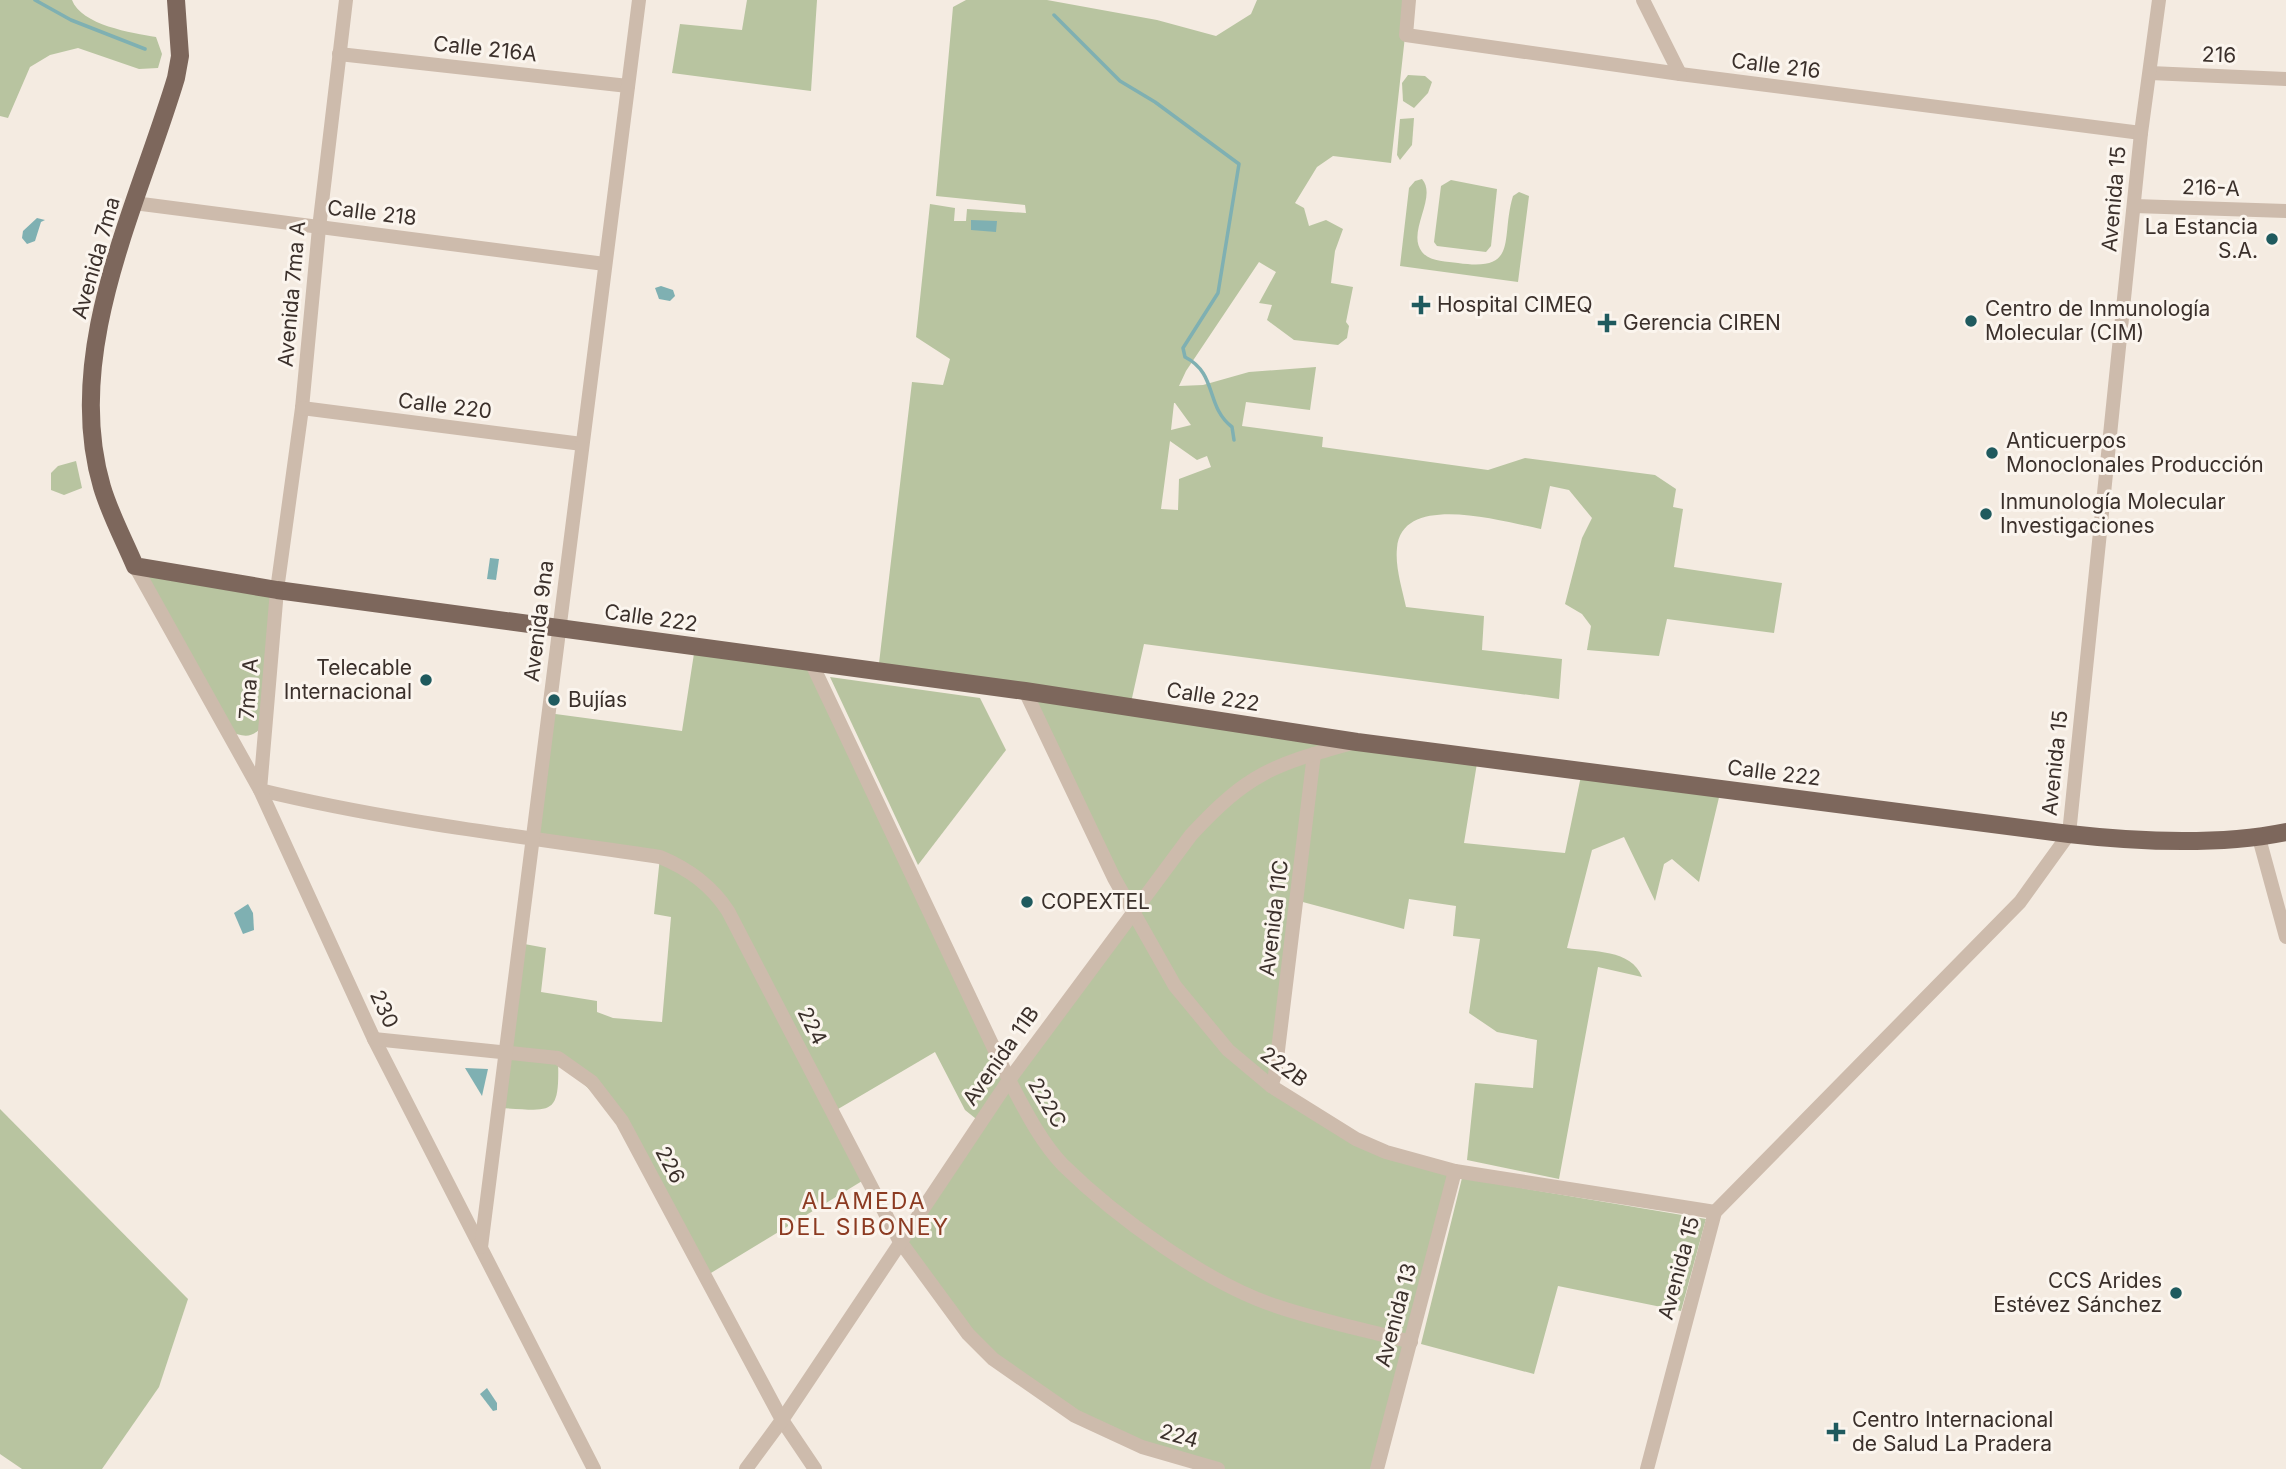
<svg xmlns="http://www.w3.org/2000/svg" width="2286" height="1469" font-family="Inter,sans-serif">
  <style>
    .green { fill: #b8c4a0; fill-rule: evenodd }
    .water { fill: #7fb0b2 }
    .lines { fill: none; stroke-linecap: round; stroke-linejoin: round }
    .stream { stroke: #7fb0b2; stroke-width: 3.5 }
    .minor { stroke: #cdbbac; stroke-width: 14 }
    .major { stroke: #7d675c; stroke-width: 18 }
    .poi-dot { fill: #1f5a5e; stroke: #fbf5ee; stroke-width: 2.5 }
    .labels { text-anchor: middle; stroke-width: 6; stroke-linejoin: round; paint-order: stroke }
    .street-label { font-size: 21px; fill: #3b302b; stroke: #fbf5ee }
    .poi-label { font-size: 21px; fill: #3b302b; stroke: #fbf5ee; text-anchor: start }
    .neighbourhood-label { font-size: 23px; letter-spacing: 2px; fill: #8c3b22; stroke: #fbf5ee }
  </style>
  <rect width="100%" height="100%" fill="#f4ebe1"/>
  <g class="green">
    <path d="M0,0H72C81,25 132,33 156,37L162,54L158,68L139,69L78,48L50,55L30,67L8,118L0,116Z"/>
    <polygon points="747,0 817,0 811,91 672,73 680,24 742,30"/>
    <path d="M966,0H1047L1157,20L1216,36L1251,14L1257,0H1409L1391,163L1333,156L1317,167L1295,203L1304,208L1309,226L1326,220L1343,229L1335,251L1331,283L1353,287L1346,322L1349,326L1347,338L1338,345L1294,340L1267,320L1272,305L1259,303L1276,272L1259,262L1186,371L1179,386L1203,385L1249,372L1316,367L1310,410L1246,402L1242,426L1323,437L1322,447L1488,470L1525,458L1655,475L1676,489L1673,507L1683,509L1674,567L1782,583L1774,633L1667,619L1659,656L1587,650L1591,626L1582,614L1565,604L1582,538L1592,518L1569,490L1550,486L1541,529C1508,523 1402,490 1397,548C1395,567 1402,588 1406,607L1484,616L1482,650L1562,659L1559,699L1144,644L1130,707L1478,757L1464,843L1565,853L1582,771L1721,789L1699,882L1672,859L1664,864L1655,901L1624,837L1592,850L1567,948C1592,952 1632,949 1642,977L1598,967L1559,1179L1467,1160L1475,1083L1533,1088L1537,1040L1497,1032L1469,1013L1480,939L1453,936L1456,906L1409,899L1404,929L1299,901L1271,1086L1331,1125L1455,1171L1377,1469H1216L1075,1416L993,1359L899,1240L980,1122L965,1110L935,1052L833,1112L867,1178L706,1276L622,1121L558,1059C560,1119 552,1110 499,1108L519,943L546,948L541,992L597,1001V1012L613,1018L662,1022L671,917L654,914L660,857L532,839L548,713L682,731L695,647L812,664L1008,1079L1133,909L1025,691L878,672L912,382L943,385L950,359L916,337L930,204L955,208L954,221H966L967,209L1026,213L1025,205L936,196L953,7ZM1174,403H1175L1191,425L1171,430ZM1170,441L1197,460L1207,456L1211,467L1179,479L1178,510L1161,509Z"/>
    <polygon points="1408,75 1425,76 1432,82 1428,93 1414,108 1403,101 1402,83"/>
    <polygon points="1414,118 1412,145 1400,160 1397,155 1400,119"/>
    <path d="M1422,179C1438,197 1406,232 1422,252C1430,262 1446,261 1458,263C1520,272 1500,239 1513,196L1519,192L1529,196L1518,282L1400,266L1409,188L1415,181Z"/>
    <polygon points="1451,180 1497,189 1491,246 1486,252 1437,246 1434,242 1441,186"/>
    <polygon points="76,461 82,488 64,495 51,490 51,473 58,466"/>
    <path d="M135,566L277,590L268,719C255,737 248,740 227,730Z"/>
    <polygon points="830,677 980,698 1006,750 918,865"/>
    <polygon points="0,1109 188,1299 159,1387 102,1469 22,1469 0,1454"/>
    <polygon points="1462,1178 1706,1219 1681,1311 1558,1286 1534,1374 1421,1344"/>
  </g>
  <g class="water">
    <polygon points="37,218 45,220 41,222 35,241 27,244 22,238 23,231"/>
    <polygon points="971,220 997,221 996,232 971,230"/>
    <polygon points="661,286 673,290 675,296 670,301 659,299 655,288"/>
    <polygon points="490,558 499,559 496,580 487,579"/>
    <polygon points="248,904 253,913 254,930 243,934 234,913"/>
    <polygon points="465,1068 488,1069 482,1096"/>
    <polygon points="487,1388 497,1403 497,1410 493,1411 480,1394"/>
  </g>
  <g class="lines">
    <g class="stream">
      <polyline points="35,0 71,20 145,49"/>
      <path d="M1054,15L1120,81L1155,102L1239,164L1218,293L1183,348L1185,357C1218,374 1205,406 1232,427L1234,440"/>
    </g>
    <g class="minor">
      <path d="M346,0L319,228L302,408L277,590L260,790C392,822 526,837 660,857C689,869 711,885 728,911L899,1240L968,1334L993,1359L1075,1416L1142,1447L1218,1469"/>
      <polyline points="1409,0 1406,35 1680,74 2141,133"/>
      <polyline points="1643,0 1680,74"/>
      <polyline points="339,54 628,86"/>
      <polyline points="2150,73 2286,79"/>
      <polyline points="134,203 605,264"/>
      <polyline points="2134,206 2286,211"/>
      <polyline points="302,408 582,444"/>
      <polyline points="135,566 260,790 374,1039 594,1469"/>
      <path d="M812,664L1009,1080C1024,1108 1040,1141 1063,1165C1116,1217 1206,1283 1276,1306C1320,1321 1366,1330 1411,1342"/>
      <polyline points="1025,691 1114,878 1175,986 1228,1050 1271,1086 1356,1139 1386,1152 1455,1171 1715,1212"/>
      <polyline points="2259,838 2286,937"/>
      <polyline points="374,1039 558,1058 592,1082 622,1121 782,1420 815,1469"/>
      <polyline points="1271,1086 1275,1075 1314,754"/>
      <polyline points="481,1247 639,0"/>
      <path d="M746,1469L782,1420L1009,1080L1191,835C1248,773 1273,765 1352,743"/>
      <polyline points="1377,1469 1455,1171"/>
      <polyline points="1647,1469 1715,1212 2020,902 2069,834 2141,133 2159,0"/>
    </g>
    <path class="major" d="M176,0L180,56L176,78C138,205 62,352 102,487C110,514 124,540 135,566L277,590L1025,691L1357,742L2069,834C2139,842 2216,846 2286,832"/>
  </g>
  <g class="poi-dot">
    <circle cx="2272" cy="239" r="7"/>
    <path d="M1417.5 294.5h7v7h7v7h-7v7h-7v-7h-7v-7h7z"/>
    <circle cx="1971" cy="321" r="7"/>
    <path d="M1603.5 312.5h7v7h7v7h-7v7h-7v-7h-7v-7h7z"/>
    <circle cx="1992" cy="453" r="7"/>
    <circle cx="1986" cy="514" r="7"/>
    <circle cx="426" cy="680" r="7"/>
    <circle cx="554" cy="700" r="7"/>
    <circle cx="1027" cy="902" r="7"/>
    <circle cx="2176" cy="1293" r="7"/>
    <path d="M1832.5 1421.5h7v7h7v7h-7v7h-7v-7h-7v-7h7z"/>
  </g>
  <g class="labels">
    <g class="street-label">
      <text transform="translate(485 49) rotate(6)" y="7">Calle 216A</text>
      <text transform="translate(2219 55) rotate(2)" y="7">216</text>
      <text transform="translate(1776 66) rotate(7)" y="7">Calle 216</text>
      <text transform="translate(2211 188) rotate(2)" y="7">216-A</text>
      <text transform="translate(2114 199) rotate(-85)" y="7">Avenida 15</text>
      <text transform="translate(372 213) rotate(7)" y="7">Calle 218</text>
      <text transform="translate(96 258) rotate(-74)" y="7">Avenida 7ma</text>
      <text transform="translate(292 294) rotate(-85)" y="7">Avenida 7ma A</text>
      <text transform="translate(445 406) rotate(7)" y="7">Calle 220</text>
      <text transform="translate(651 618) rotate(8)" y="7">Calle 222</text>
      <text transform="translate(539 621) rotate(-83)" y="7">Avenida 9na</text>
      <text transform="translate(249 689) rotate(-86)" y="7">7ma A</text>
      <text transform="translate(1213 697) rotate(9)" y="7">Calle 222</text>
      <text transform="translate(2055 763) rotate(-84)" y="7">Avenida 15</text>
      <text transform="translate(1774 773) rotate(7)" y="7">Calle 222</text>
      <text transform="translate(1274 918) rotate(-83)" y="7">Avenida 11C</text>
      <text transform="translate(384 1009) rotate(65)" y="7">230</text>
      <text transform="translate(812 1026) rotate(63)" y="7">224</text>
      <text transform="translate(1001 1056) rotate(-55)" y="7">Avenida 11B</text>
      <text transform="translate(1284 1067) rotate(36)" y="7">222B</text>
      <text transform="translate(1047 1103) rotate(59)" y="7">222C</text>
      <text transform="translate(670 1165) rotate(62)" y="7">226</text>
      <text transform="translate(1679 1268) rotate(-75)" y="7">Avenida 15</text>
      <text transform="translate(1396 1315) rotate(-75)" y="7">Avenida 13</text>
      <text transform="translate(1179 1436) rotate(16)" y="7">224</text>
    </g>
    <g class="poi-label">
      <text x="2258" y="234" text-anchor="end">La Estancia<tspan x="2258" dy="24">S.A.</tspan></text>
      <text x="1437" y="312">Hospital CIMEQ</text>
      <text x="1985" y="316">Centro de Inmunología<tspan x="1985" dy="24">Molecular (CIM)</tspan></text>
      <text x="1623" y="330">Gerencia CIREN</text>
      <text x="2006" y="448">Anticuerpos<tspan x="2006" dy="24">Monoclonales Producción</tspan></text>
      <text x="2000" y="509">Inmunología Molecular<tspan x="2000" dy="24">Investigaciones</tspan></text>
      <text x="412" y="675" text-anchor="end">Telecable<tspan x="412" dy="24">Internacional</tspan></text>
      <text x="568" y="707">Bujías</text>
      <text x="1041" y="909">COPEXTEL</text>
      <text x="2162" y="1288" text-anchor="end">CCS Arides<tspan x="2162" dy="24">Estévez Sánchez</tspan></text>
      <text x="1852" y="1427">Centro Internacional<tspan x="1852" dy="24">de Salud La Pradera</tspan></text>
    </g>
    <g class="neighbourhood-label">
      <text x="864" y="1209">ALAMEDA<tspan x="864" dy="26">DEL SIBONEY</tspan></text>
    </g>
  </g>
</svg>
